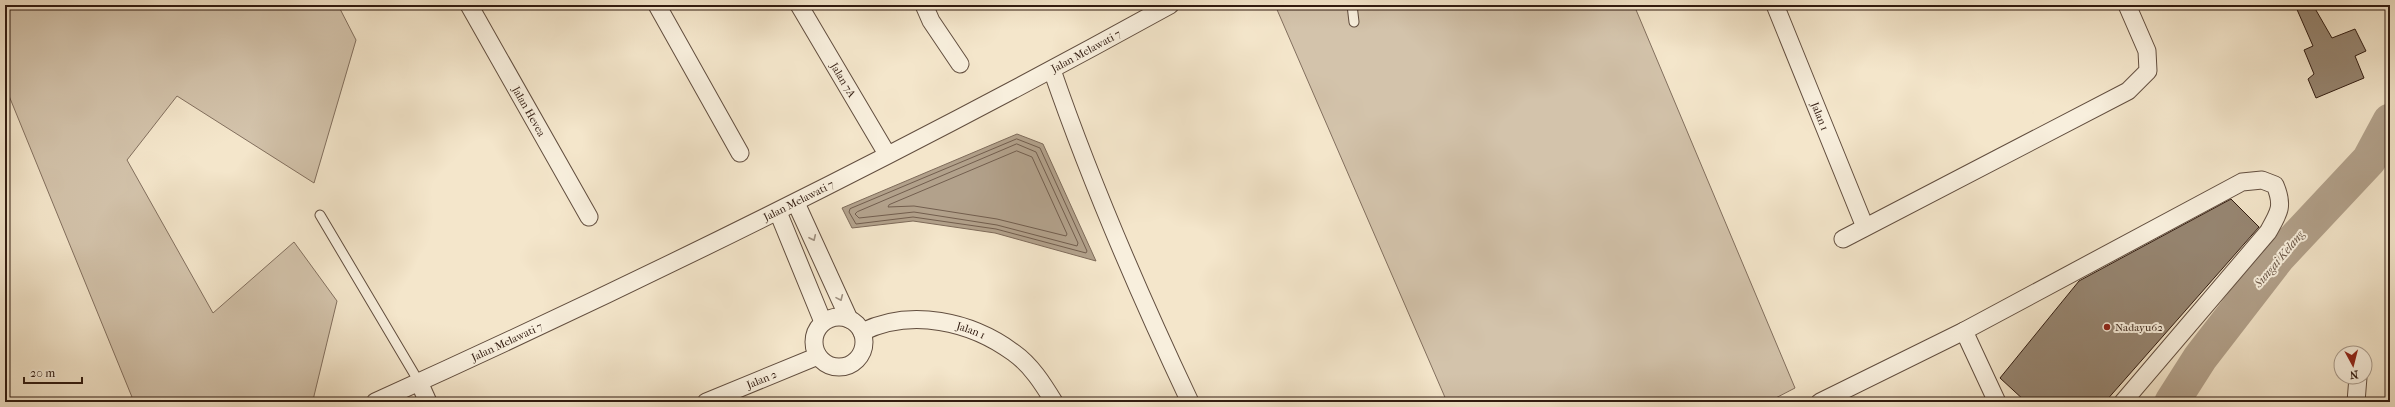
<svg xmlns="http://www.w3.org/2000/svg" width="2395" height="407" font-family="'IM FELL French Canon',serif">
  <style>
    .green { fill: #d3c3ab; stroke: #826f5e }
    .water { fill: #b2a18b; stroke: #7e6b5a }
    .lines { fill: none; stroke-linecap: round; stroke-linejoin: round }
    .shore { stroke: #725e4e; stroke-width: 1 }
    .river { stroke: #b2a18b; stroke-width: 35 }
    .building { fill: #968571; stroke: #311b10 }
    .service-casing { stroke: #624e3f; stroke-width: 11 }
    .minor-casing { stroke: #624e3f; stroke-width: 19 }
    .service { stroke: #f8efdd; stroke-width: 9 }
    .minor { stroke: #f8efdd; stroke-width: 17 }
    .oneway { stroke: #9e9081 }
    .poi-dot { fill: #8f2418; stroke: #f8efdd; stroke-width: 1.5 }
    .labels { text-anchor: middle; stroke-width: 4; stroke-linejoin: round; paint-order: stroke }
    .street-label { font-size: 11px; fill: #311b10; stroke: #f8efdd }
    .poi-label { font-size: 11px; fill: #311b10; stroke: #f8efdd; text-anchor: start }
    .water-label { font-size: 12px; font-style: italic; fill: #655141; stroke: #f8efdd }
  </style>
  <rect width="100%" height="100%" fill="#f4e6cb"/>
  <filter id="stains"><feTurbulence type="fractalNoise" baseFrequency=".005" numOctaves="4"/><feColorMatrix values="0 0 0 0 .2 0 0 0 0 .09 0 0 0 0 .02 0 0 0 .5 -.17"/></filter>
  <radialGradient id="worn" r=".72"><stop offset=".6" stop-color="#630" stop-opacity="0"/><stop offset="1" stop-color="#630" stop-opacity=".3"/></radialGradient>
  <g class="green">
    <polygon points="5,5 338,5 356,40 314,183 177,96 127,160 213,313 294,242 337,301 313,400 308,402 134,402 5,86"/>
    <polygon points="1275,5 1634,5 1795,388 1768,402 1447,402"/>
  </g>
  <polygon class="water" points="1017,134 1043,144 1096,261 995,233 913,221 852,228 842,208"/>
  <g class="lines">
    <g class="shore">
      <polygon points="1017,139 1040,148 1087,251 1086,253 996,229 913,217 856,224 849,212 850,209"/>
      <polygon points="1017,144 1036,152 1078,243 1077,246 997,225 914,212 859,218 855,214 857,212"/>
      <polygon points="1017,151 1032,157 1067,234 1066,236 997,219 914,206 888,207 889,205"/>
    </g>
    <polyline class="river" points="2172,402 2200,358 2278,257 2369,160 2390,121"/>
  </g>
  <g class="building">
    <polygon points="2295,5 2313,5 2332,38 2355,29 2366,51 2355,56 2364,78 2316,98 2308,79 2314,74 2304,50 2313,46"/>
    <polygon points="2231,199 2259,227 2105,402 2026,402 2000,378 2079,281"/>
  </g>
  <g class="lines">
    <defs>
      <g id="service">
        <polyline points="1352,5 1354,22"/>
        <polyline points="320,215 419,382"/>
      </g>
      <g id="minor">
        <path id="s1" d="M469,5L589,217"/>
        <polyline points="657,5 740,153"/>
        <path id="s2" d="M799,5L887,154"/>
        <polyline points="924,5 931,21 960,64"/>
        <path id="s3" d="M1775,5L1865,227"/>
        <path d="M1052,70C1091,183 1139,294 1190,402"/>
        <polyline points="796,203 849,319"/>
        <polyline points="778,212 823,322"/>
        <polyline points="1843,239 2128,91 2148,71 2147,51 2127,5"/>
        <circle cx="839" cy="342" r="25"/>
        <polyline points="1964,331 1997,402"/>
        <path id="s4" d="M862,332C911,308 971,321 1014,353C1031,365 1043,384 1054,402"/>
        <polyline points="419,382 428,402"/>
        <path id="s5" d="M375,402C645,280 911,148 1170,5"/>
        <path id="s6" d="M706,402L818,356"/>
        <path d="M1820,402L1964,331L2242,182L2262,180L2275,185C2284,206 2279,213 2268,232L2123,402"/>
        <polyline points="2356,402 2358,377"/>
      </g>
    </defs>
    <use href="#service" class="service-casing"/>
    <use href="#minor" class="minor-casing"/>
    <use href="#service" class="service"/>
    <use href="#minor" class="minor"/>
  </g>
  <defs><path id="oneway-chevron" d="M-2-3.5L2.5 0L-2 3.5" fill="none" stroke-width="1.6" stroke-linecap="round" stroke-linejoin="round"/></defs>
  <g class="oneway">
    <use href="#oneway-chevron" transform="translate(813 238) rotate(65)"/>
    <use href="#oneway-chevron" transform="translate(840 298) rotate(66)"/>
  </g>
  <circle class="poi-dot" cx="2107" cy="327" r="4"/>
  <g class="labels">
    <g class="street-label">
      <text dy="4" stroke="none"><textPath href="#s5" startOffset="793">Jalan Melawati 7</textPath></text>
      <text dy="4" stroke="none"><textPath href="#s2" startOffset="87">Jalan 7A</textPath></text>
      <text dy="4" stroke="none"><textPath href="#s1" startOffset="122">Jalan Hevea</textPath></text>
      <text dy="4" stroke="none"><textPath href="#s3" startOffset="120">Jalan 1</textPath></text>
      <text dy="4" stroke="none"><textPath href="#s5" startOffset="469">Jalan Melawati 7</textPath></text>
      <text dy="4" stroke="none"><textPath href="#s4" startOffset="112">Jalan 1</textPath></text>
      <text dy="4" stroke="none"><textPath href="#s5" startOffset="145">Jalan Melawati 7</textPath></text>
      <text dy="4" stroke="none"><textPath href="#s6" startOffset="60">Jalan 2</textPath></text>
    </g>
    <g class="poi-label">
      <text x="2115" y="331">Nadayu62</text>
    </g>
    <g class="water-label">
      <text transform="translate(2279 259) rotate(-50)" y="4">Sungai Kelang</text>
    </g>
  </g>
  <rect width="2395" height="407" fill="none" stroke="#f4e6cb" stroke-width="20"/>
  <rect x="6" y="6" width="2383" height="395" fill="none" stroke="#311b10" stroke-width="2"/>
  <rect x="10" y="10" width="2375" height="387" fill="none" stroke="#311b10"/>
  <g transform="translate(2353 365) rotate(173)"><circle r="19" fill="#f8efdd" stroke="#a89a8b"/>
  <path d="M0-3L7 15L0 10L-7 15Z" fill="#8f2418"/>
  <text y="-6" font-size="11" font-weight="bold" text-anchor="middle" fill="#311b10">N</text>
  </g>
  <path d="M24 377v6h58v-6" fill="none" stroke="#311b10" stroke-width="2"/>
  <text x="30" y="377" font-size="12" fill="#311b10" stroke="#f8efdd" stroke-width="3" paint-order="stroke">20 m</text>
  <rect width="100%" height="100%" filter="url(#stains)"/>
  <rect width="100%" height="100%" fill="url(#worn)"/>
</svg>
